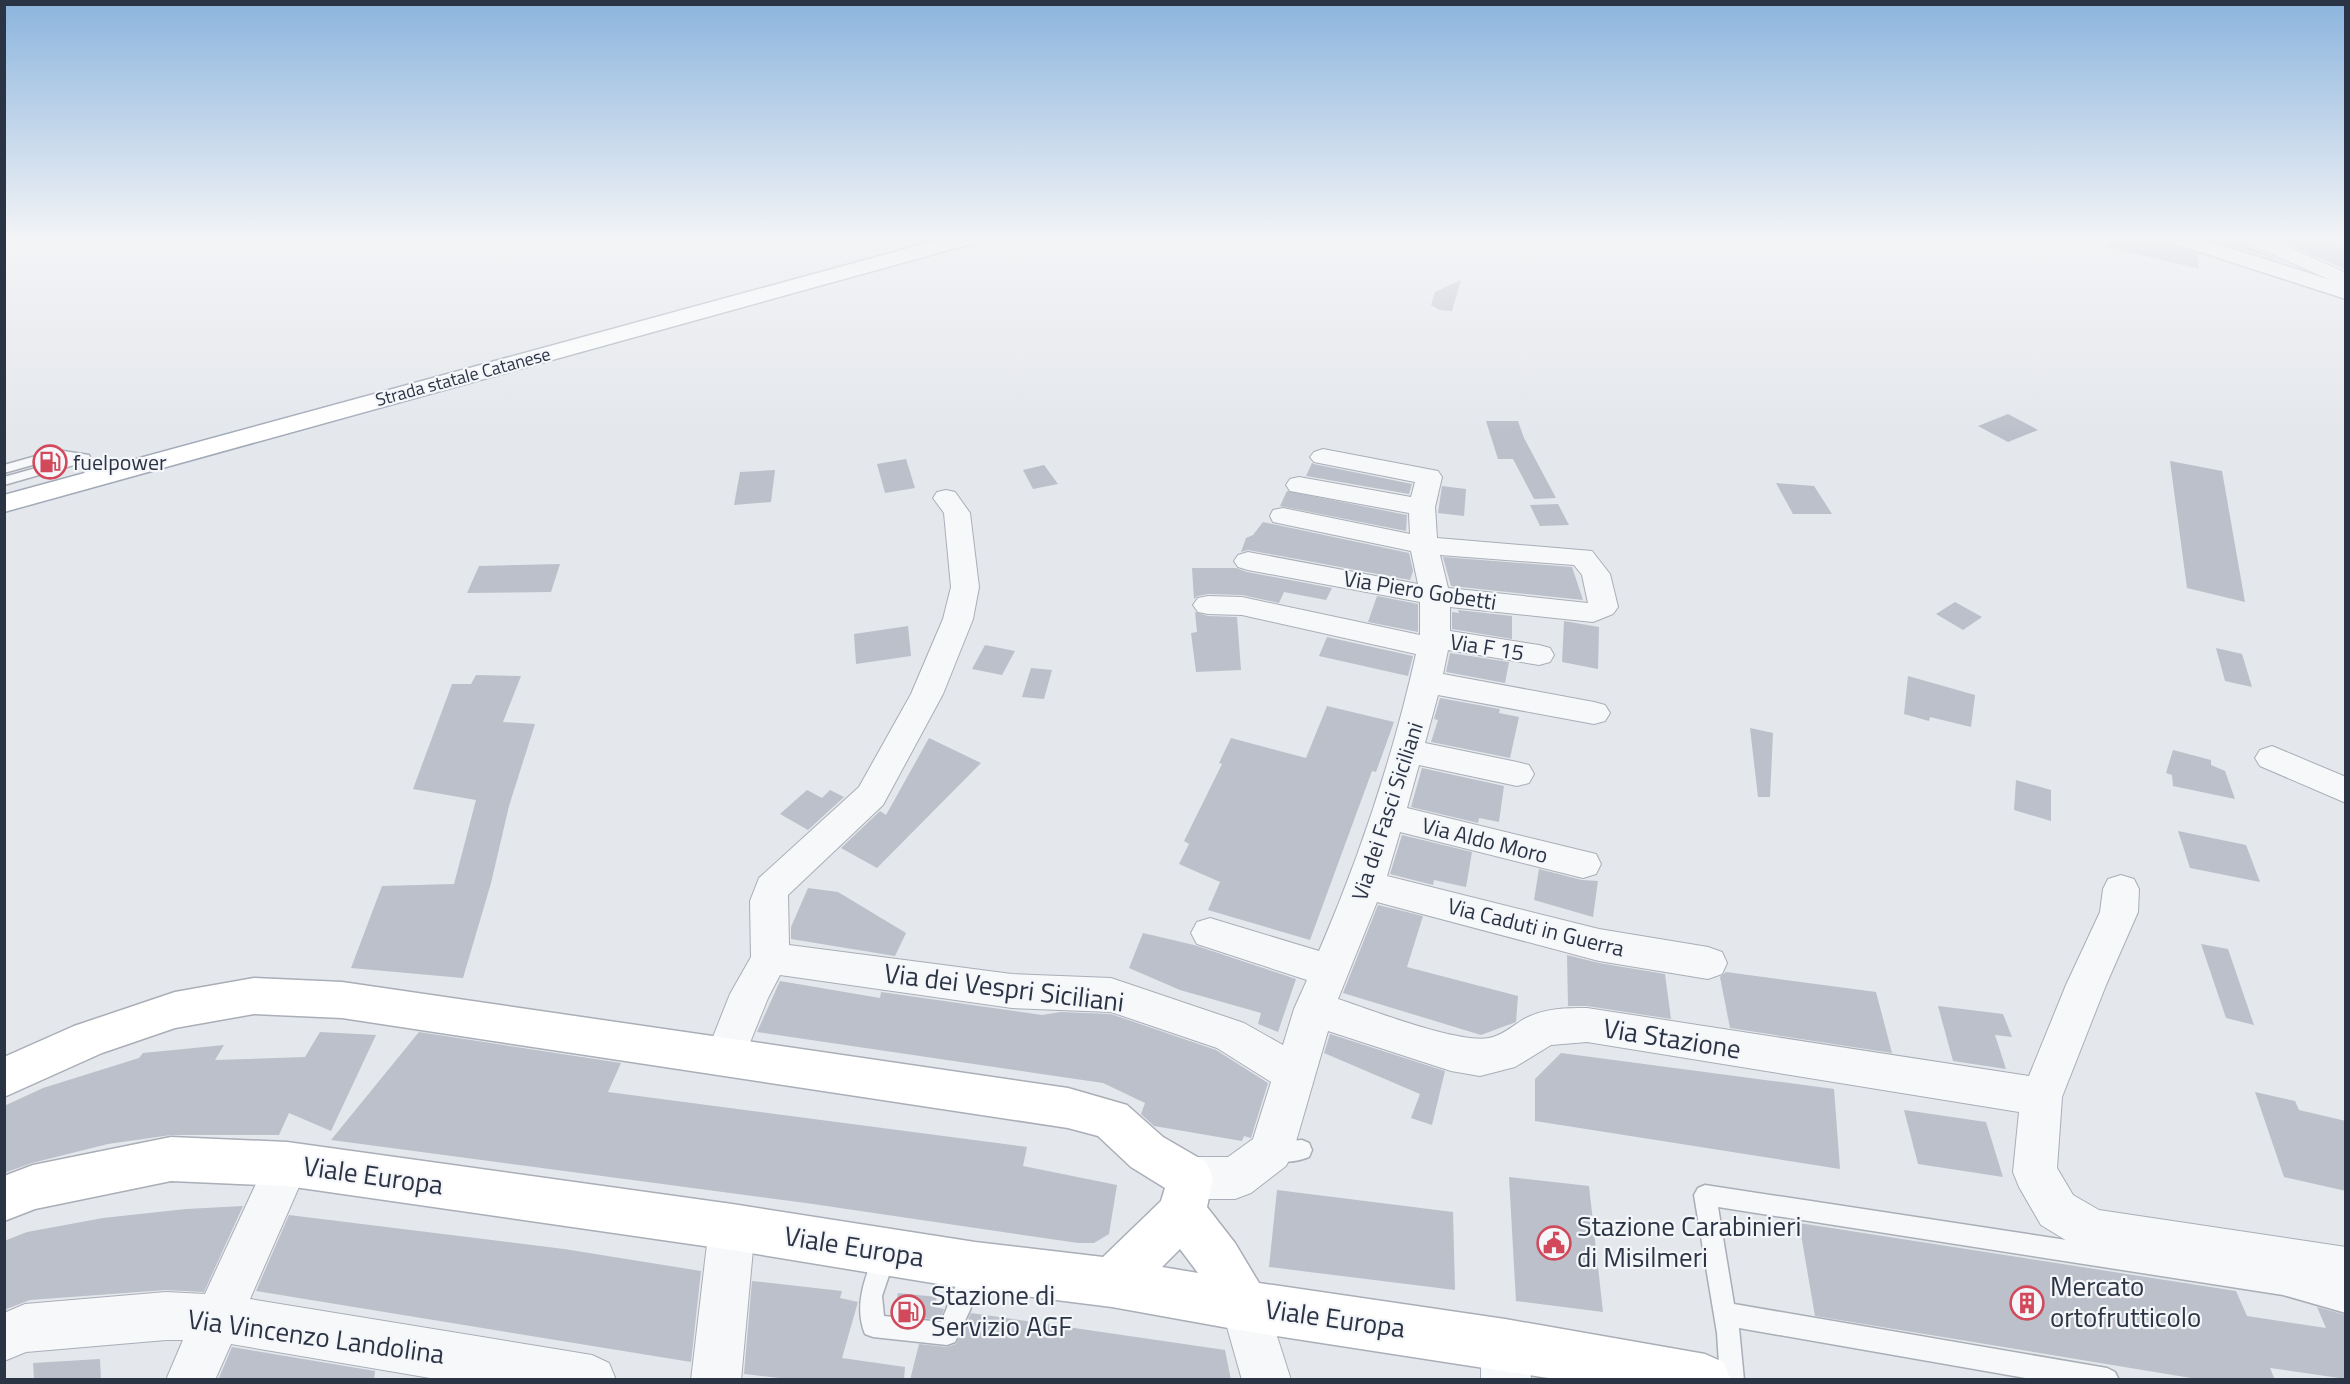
<svg xmlns="http://www.w3.org/2000/svg" width="2350" height="1384" font-family="'Titillium Web',sans-serif">
  <style>
    .building { fill: #bbc0ca }
    .lines { fill: none; stroke-linecap: round; stroke-linejoin: round }
    .service-casing { stroke: #a9aeb7; stroke-width: 3 }
    .minor-casing { stroke: #a9aeb7; stroke-width: 2 }
    .tertiary-casing { stroke: #a9aeb7; stroke-width: 3 }
    .secondary-casing { stroke: #a9aeb7; stroke-width: 3 }
    .primary-casing { stroke: #a3abb8; stroke-width: 3 }
    .service { fill: #f7f8fa; fill-rule: evenodd }
    .minor { fill: #f7f8fa; fill-rule: evenodd }
    .tertiary { fill: #f7f8fa; fill-rule: evenodd }
    .secondary { fill: #fff; fill-rule: evenodd }
    .primary { fill: #fff; fill-rule: evenodd }
    .labels { text-anchor: middle; stroke-width: 4.5; stroke-linejoin: round; paint-order: stroke }
    .far-street-label { font-size: 18px; fill: #2b3445; stroke: #f4f6f9 }
    .poi-label { font-size: 22px; fill: #2b3445; stroke: #f4f6f9; text-anchor: start }
    .street-label { font-size: 22px; fill: #2b3445; stroke: #f4f6f9 }
    .near-street-label { font-size: 27px; fill: #2b3445; stroke: #f4f6f9 }
    .near-poi-label { font-size: 27px; fill: #2b3445; stroke: #f4f6f9; text-anchor: start }
  </style>
  <rect width="100%" height="100%" fill="#e4e7ec"/>
  <g class="building">
    <polygon points="2109,239 2167,239 2171,245 2197,253 2199,269 2108,247"/>
    <polygon points="2211,239 2242,239 2246,245 2284,262"/>
    <polygon points="2277,239 2332,239 2336,245 2346,248 2346,270"/>
    <polygon points="1461,280 1452,311 1440,310 1431,305 1435,292"/>
    <polygon points="2008,414 2038,430 2008,442 1978,426"/>
    <polygon points="1486,421 1518,421 1524,438 1556,498 1534,499 1513,459 1498,459"/>
    <polygon points="906,459 915,488 885,493 877,464"/>
    <polygon points="2170,461 2222,471 2245,602 2187,588"/>
    <polygon points="1312,463 1314,464 1412,484 1409,494 1306,476"/>
    <polygon points="1044,465 1058,484 1033,489 1023,470"/>
    <polygon points="775,470 771,502 734,505 740,472"/>
    <polygon points="1776,483 1814,486 1832,514 1793,514"/>
    <polygon points="1442,486 1466,489 1464,516 1438,513"/>
    <polygon points="1287,491 1407,515 1406,531 1280,506"/>
    <polygon points="1558,504 1569,525 1540,526 1530,505"/>
    <polygon points="1263,522 1409,553 1413,571 1410,580 1248,550 1241,552 1246,538 1253,535"/>
    <polygon points="1443,557 1572,567 1583,600 1451,586"/>
    <polygon points="560,564 551,592 467,593 479,566"/>
    <polygon points="1192,568 1236,568 1247,572 1332,588 1326,600 1284,592 1279,603 1242,595 1208,594 1198,596 1194,599"/>
    <polygon points="1377,596 1418,604 1418,632 1368,622"/>
    <polygon points="1955,602 1982,617 1963,630 1936,614"/>
    <polygon points="1458,610 1512,616 1512,639 1452,629 1452,612 1459,613"/>
    <polygon points="1195,612 1208,616 1237,617 1241,670 1196,672 1191,633 1197,632"/>
    <polygon points="1564,621 1599,627 1598,669 1562,662"/>
    <polygon points="908,626 911,656 856,664 854,634"/>
    <polygon points="1327,637 1413,656 1408,676 1319,656"/>
    <polygon points="985,645 1015,651 1002,675 972,669"/>
    <polygon points="2216,648 2242,654 2252,687 2225,681"/>
    <polygon points="1450,653 1509,662 1505,683 1446,672"/>
    <polygon points="1031,668 1052,670 1044,699 1022,697"/>
    <polygon points="476,675 521,676 503,722 535,724 509,806 491,883 463,978 351,968 382,886 454,884 476,800 413,789 452,684 471,684"/>
    <polygon points="1908,676 1975,695 1971,727 1930,717 1929,721 1904,714"/>
    <polygon points="1440,698 1500,709 1499,713 1519,717 1510,758 1431,742 1438,720 1434,719"/>
    <polygon points="1327,706 1394,722 1376,772 1372,771 1310,940 1208,910 1220,882 1179,864 1189,844 1184,841 1222,764 1219,763 1231,738 1306,758"/>
    <polygon points="1750,728 1773,733 1770,797 1758,797"/>
    <polygon points="929,738 981,763 877,868 841,848 880,811 886,815"/>
    <polygon points="2173,750 2211,760 2211,765 2225,771 2235,799 2173,786 2172,775 2166,773"/>
    <polygon points="1422,768 1504,786 1499,822 1479,818 1478,823 1411,807"/>
    <polygon points="2016,780 2051,790 2051,821 2014,810"/>
    <polygon points="807,790 822,798 830,790 844,797 808,830 780,814"/>
    <polygon points="2178,831 2246,845 2260,882 2190,868"/>
    <polygon points="1402,835 1472,852 1466,887 1434,880 1433,885 1390,874"/>
    <polygon points="1539,869 1582,880 1598,881 1593,917 1534,900"/>
    <polygon points="808,888 838,892 906,933 895,956 791,939 791,927"/>
    <polygon points="1378,905 1423,916 1407,967 1518,996 1516,1022 1481,1035 1343,993"/>
    <polygon points="1143,933 1194,945 1296,979 1278,1032 1258,1024 1261,1013 1180,990 1129,968"/>
    <polygon points="2201,944 2228,949 2254,1025 2226,1018"/>
    <polygon points="1567,955 1599,963 1665,974 1671,1019 1587,1006 1568,1006"/>
    <polygon points="1726,972 1876,992 1892,1053 1730,1028 1720,977"/>
    <polygon points="780,981 880,998 881,992 1042,1015 1061,1012 1111,1014 1216,1050 1268,1083 1251,1138 1244,1136 1242,1141 1154,1126 1141,1114 1145,1103 1103,1083 757,1032"/>
    <polygon points="1938,1006 2003,1014 2012,1037 1995,1035 2006,1069 1953,1061"/>
    <polygon points="320,1032 376,1035 331,1131 289,1113 279,1135 171,1135 108,1144 32,1163 4,1173 4,1106 43,1088 139,1058 143,1053 224,1045 215,1060 305,1057"/>
    <polygon points="419,1032 621,1063 608,1092 1027,1147 1023,1166 1117,1185 1109,1234 1094,1243 1078,1243 806,1203 331,1140"/>
    <polygon points="1330,1034 1445,1071 1432,1125 1411,1118 1420,1094 1324,1053"/>
    <polygon points="1561,1053 1834,1089 1840,1169 1535,1121 1535,1079"/>
    <polygon points="2255,1092 2295,1101 2299,1110 2346,1121 2346,1191 2284,1177"/>
    <polygon points="1904,1110 1986,1122 2003,1177 1918,1164"/>
    <polygon points="1509,1177 1589,1186 1603,1312 1516,1301"/>
    <polygon points="1277,1190 1453,1212 1455,1290 1269,1267"/>
    <polygon points="243,1206 204,1292 166,1290 30,1300 4,1310 4,1241 27,1232 103,1218 186,1209"/>
    <polygon points="289,1215 564,1249 701,1271 691,1362 256,1291"/>
    <polygon points="1799,1223 2236,1291 2247,1316 2326,1328 2317,1307 2346,1315 2346,1379 2270,1368 2275,1380 2203,1380 1815,1316"/>
    <polygon points="752,1281 842,1291 840,1298 858,1302 842,1358 905,1367 904,1380 796,1380 744,1374"/>
    <polygon points="898,1293 937,1297 935,1307 944,1309 940,1320 893,1315"/>
    <polygon points="971,1313 1225,1350 1231,1380 910,1380 919,1344 947,1347 956,1344"/>
    <polygon points="232,1347 375,1371 374,1380 218,1380"/>
    <polygon points="100,1359 101,1380 34,1380 33,1363"/>
  </g>
  <g class="lines">
    <defs>
      <g id="service">
        <polygon points="57,450 89,455 98,479 96,482 88,482 81,463 4,485 4,477 68,459 57,458 4,473 4,465"/>
        <path d="M1302,1140L1309,1143L1312,1150L1309,1157C1297,1162 1279,1164 1267,1159L1264,1152L1267,1145L1274,1142Z"/>
        <polygon points="1705,1185 2283,1273 2346,1291 2346,1313 2283,1295 1718,1207 1734,1304 2107,1368 2115,1372 2119,1380 2037,1380 1739,1328 1744,1380 1720,1380 1717,1333 1694,1195 1698,1188"/>
        <path d="M885,1244L893,1247L896,1255L882,1296L884,1316L941,1322L966,1261L974,1258L982,1261L985,1269L970,1310L955,1342L947,1345L873,1337L865,1334C853,1305 866,1275 877,1247Z"/>
      </g>
      <g id="minor">
        <polygon points="2244,239 2271,239 2346,273 2346,287 2247,243"/>
        <polygon points="2334,239 2346,239 2346,246 2337,243"/>
        <path d="M1323,449L1438,471L1442,477L1435,507L1437,538L1592,551L1610,574L1618,607L1613,614L1593,622L1450,607V631L1539,645L1550,648L1554,655L1550,662L1539,665L1448,650L1443,674L1594,702L1605,705L1610,713L1605,721L1594,724L1438,695L1425,743L1517,762L1529,765L1534,774L1529,783L1517,786L1419,765L1407,808L1596,854L1601,864L1596,874L1583,878L1400,832L1387,876L1599,929L1708,947L1722,952L1727,963L1722,974L1708,979L1599,961L1377,902L1338,999C1369,1009 1465,1047 1493,1037C1504,1034 1514,1025 1524,1019C1544,1008 1565,1008 1587,1008L2029,1076L2066,985L2100,912L2103,889L2108,879L2121,875L2134,879L2139,889L2138,912L2106,985L2062,1097L2057,1168L2073,1195L2099,1210L2346,1247V1293L2093,1253L2077,1247L2041,1225L2019,1187L2013,1172L2019,1112L1587,1042L1551,1045L1515,1067L1480,1076L1451,1071L1328,1031L1293,1152L1286,1166L1251,1193L1235,1199H1190L1174,1193L1168,1178L1174,1163L1190,1157H1228L1253,1139L1271,1082L1217,1048L1111,1012L1012,1008L780,975L768,998L739,1070L725,1075L711,1070L705,1057L730,994L751,957L750,901L759,878L859,787L911,694L943,619L951,587L944,513L933,498L937,492L946,490L955,492L970,513L979,587L973,619L943,694L883,805L788,895L789,945L1012,974L1111,978L1244,1023L1283,1045L1294,1009L1307,980L1197,944L1191,933L1197,922L1210,918L1319,951C1360,856 1393,756 1416,654L1242,615L1208,614L1198,612L1193,605L1198,598L1208,596L1242,597L1420,635V602L1248,570L1238,567L1234,561L1238,555L1248,552L1418,584L1411,551L1273,522L1270,516L1273,510L1283,508L1410,534L1409,513L1290,491L1286,485L1290,479L1299,477L1411,497L1415,482L1314,462L1310,457L1314,452ZM1440,555L1574,565L1582,575L1588,603L1448,588Z"/>
        <polygon points="2272,746 2346,777 2346,803 2260,766 2255,758 2260,750"/>
        <polygon points="287,1143 302,1149 309,1164 250,1299 592,1355 609,1363 616,1380 442,1380 231,1344 215,1380 166,1380 183,1340 166,1340 26,1352 4,1361 4,1313 25,1304 166,1292 205,1294 272,1149"/>
        <polygon points="732,1205 748,1211 755,1227 741,1380 691,1380 709,1227 716,1211"/>
        <polygon points="1245,1282 1262,1289 1291,1380 1242,1380 1221,1306 1228,1289"/>
        <polygon points="1505,1320 1522,1327 1529,1344 1531,1380 1481,1380 1481,1344 1488,1327"/>
      </g>
      <polygon id="tertiary" points="2169,239 2202,239 2346,285 2346,299 2172,243"/>
      <path id="secondary" d="M254,978L342,982L1068,1088L1127,1105L1163,1137L1206,1162L1213,1178L1207,1207L1235,1243L1259,1283L1505,1319L1705,1354L1723,1362L1731,1380H1561L1245,1331L1112,1307L975,1290L732,1250L287,1186L171,1181L35,1209L4,1221V1176L33,1165L171,1137L287,1142L732,1204L975,1242L1103,1257L1161,1201L1165,1188L1131,1167L1098,1136L1068,1128L342,1018L254,1014L175,1028L102,1053L4,1097V1057L74,1026L175,992ZM1180,1249L1198,1273L1162,1267Z"/>
      <polygon id="primary" points="942,239 977,239 974,243 4,512 4,495"/>
    </defs>
    <use href="#service" class="service-casing"/>
    <use href="#minor" class="minor-casing"/>
    <use href="#tertiary" class="tertiary-casing"/>
    <use href="#secondary" class="secondary-casing"/>
    <use href="#primary" class="primary-casing"/>
    <use href="#service" class="service"/>
    <use href="#minor" class="minor"/>
    <use href="#tertiary" class="tertiary"/>
    <use href="#secondary" class="secondary"/>
    <use href="#primary" class="primary"/>
  </g>
  <linearGradient id="sky" x2="0" y2="1"><stop stop-color="#8bb4dd"/><stop offset="0.55" stop-color="#f3f4f6"/><stop offset="1" stop-color="#f3f4f6" stop-opacity="0"/></linearGradient>
  <rect width="2350" height="433" fill="url(#sky)"/>
  <defs>
    <symbol id="fuel-ring" viewBox="-11 -11 22 22"><circle r="9.5" fill="#f4f6f9" stroke="#d1495b" stroke-width="1.5"/><path d="M-5.5-6h7V0h2V4h1.3V-2.5L3-4.5l.8-.8L6-3V5H2.5V1h-1V6h-7ZM-4.2-4.7v3.2H.2V-4.7Z" fill="#d1495b"/></symbol>
    <symbol id="civic-ring" viewBox="-11 -11 22 22"><circle r="9.5" fill="#f4f6f9" stroke="#d1495b" stroke-width="1.5"/><path d="M-.6-6.5H3V-4.5H.6V-3L4-1V1h2V6H-6V1h2V-1L-.6-3ZM-1.2 2.5V6h2.4V2.5Z" fill="#d1495b"/></symbol>
    <symbol id="building-ring" viewBox="-11 -11 22 22"><circle r="9.5" fill="#f4f6f9" stroke="#d1495b" stroke-width="1.5"/><path d="M-4-6H4V6H1V3H-1V6H-4ZM-2.5-4.3h1.7v1.8h-1.7ZM.8-4.3h1.7v1.8H.8ZM-2.5-1h1.7V.8h-1.7ZM.8-1h1.7V.8H.8Z" fill="#d1495b"/></symbol>
  </defs>
  <g fill-rule="evenodd">
    <use href="#fuel-ring" x="31" y="443" width="38" height="38"/>
    <use href="#civic-ring" x="1535" y="1224" width="38" height="38"/>
    <use href="#building-ring" x="2008" y="1284" width="38" height="38"/>
    <use href="#fuel-ring" x="889" y="1293" width="38" height="38"/>
  </g>
  <g class="labels">
    <g class="far-street-label">
      <text transform="translate(463 377) rotate(-15)" y="6">Strada statale Catanese</text>
    </g>
    <g class="poi-label">
      <text x="73" y="470">fuelpower</text>
    </g>
    <g class="street-label">
      <text transform="translate(1420 590) rotate(9)" y="8">Via Piero Gobetti</text>
      <text transform="translate(1487 647) rotate(9)" y="8">Via F 15</text>
      <text transform="translate(1387 811) rotate(-72)" y="8">Via dei Fasci Siciliani</text>
      <text transform="translate(1485 840) rotate(14)" y="8">Via Aldo Moro</text>
      <text transform="translate(1536 927) rotate(14)" y="8">Via Caduti in Guerra</text>
    </g>
    <g class="near-street-label">
      <text transform="translate(1004 988) rotate(7)" y="9">Via dei Vespri Siciliani</text>
      <text transform="translate(1672 1039) rotate(9)" y="9">Via Stazione</text>
      <text transform="translate(373 1176) rotate(8)" y="9">Viale Europa</text>
      <text transform="translate(854 1247) rotate(9)" y="9">Viale Europa</text>
      <text transform="translate(1335 1319) rotate(8)" y="9">Viale Europa</text>
      <text transform="translate(316 1337) rotate(8)" y="9">Via Vincenzo Landolina</text>
    </g>
    <g class="near-poi-label">
      <text x="1577" y="1236">Stazione Carabinieri<tspan x="1577" dy="31">di Misilmeri</tspan></text>
      <text x="2050" y="1296">Mercato<tspan x="2050" dy="31">ortofrutticolo</tspan></text>
      <text x="931" y="1305">Stazione di<tspan x="931" dy="31">Servizio AGF</tspan></text>
    </g>
  </g>
  <rect width="2350" height="1384" fill="none" stroke="#2b3445" stroke-width="12"/>
</svg>
